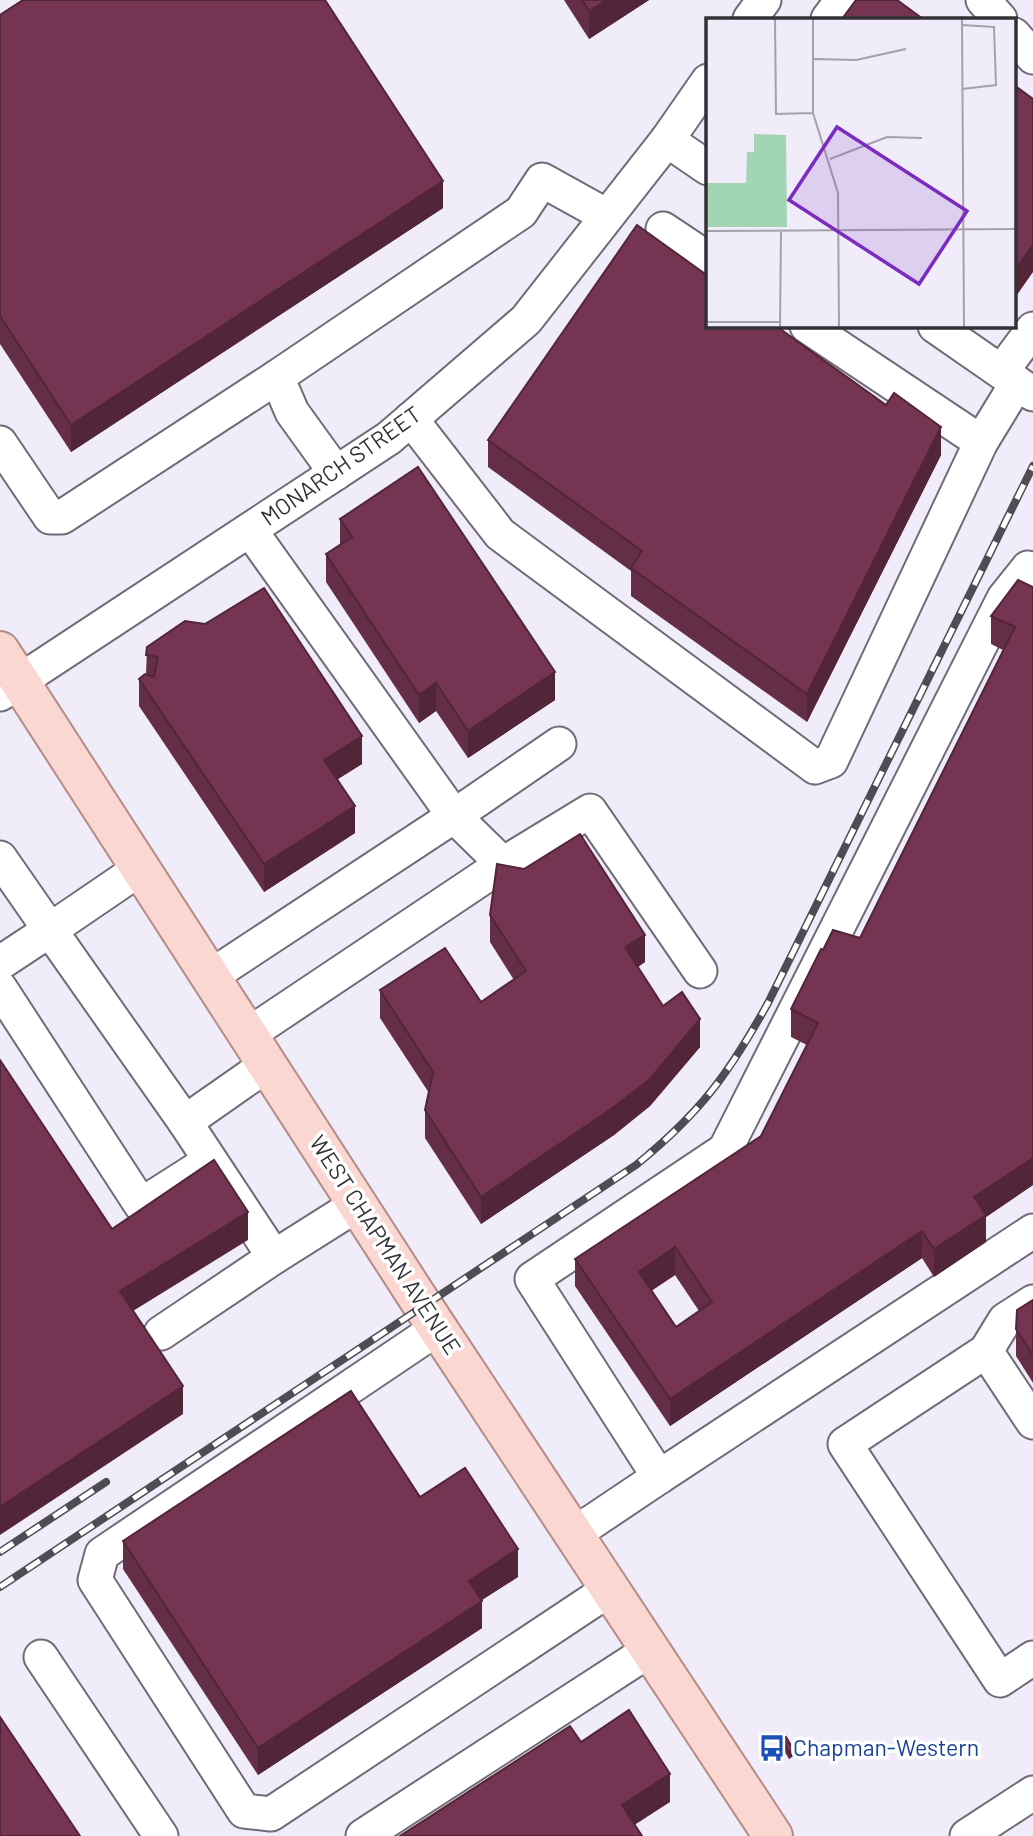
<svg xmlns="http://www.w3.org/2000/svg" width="1033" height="1836" font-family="Barlow,sans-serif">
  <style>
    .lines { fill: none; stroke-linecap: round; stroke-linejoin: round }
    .minor-casing { stroke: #706b77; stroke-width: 37 }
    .major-casing { stroke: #b48c87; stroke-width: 42 }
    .minor { stroke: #fff; stroke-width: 33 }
    .major { stroke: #fbd7d1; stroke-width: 38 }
    .rail-casing { stroke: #4f4d53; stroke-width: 8 }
    .rail { stroke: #fff; stroke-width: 5; stroke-dasharray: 16; stroke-linecap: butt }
    .wall { fill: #652e47; fill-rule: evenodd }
    .shaded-wall { fill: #522539 }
    .building { fill: #753552; stroke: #522539; stroke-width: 2; fill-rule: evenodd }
    .labels { text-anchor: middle; stroke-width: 7; stroke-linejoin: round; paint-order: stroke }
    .street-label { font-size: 23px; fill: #333136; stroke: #fff }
    .transit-label { font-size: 23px; fill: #164399; stroke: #fff; text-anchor: start }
    .inset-road { fill: none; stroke: #a4a1ab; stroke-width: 2 }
    .view { fill: #7b2cbf; fill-opacity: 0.15; stroke: #7b2cbf; stroke-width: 3.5 }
    .inset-edge { fill: none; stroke: #333136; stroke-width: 3.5 }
  </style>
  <rect width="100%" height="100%" fill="#f0ecf9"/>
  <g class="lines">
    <defs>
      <g id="minor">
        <polyline points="983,0 1000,19"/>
        <polyline points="750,19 764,0"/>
        <polyline points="828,19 842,0"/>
        <polyline points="1014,35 1033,57"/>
        <polyline points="667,140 708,168"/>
        <polyline points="663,229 708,259"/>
        <polyline points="807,326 981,442"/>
        <polyline points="935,326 1033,394"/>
        <polyline points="1002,371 1033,329"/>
        <polyline points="411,419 500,534 815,767 831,761 981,442 1017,383"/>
        <polyline points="0,443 50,517 62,517 277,377"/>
        <polyline points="336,473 292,412 277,377 521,212 542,180 607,216"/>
        <polyline points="250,530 454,816 559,744"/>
        <polyline points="1028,568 1004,598 725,1150 532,1279 659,1477 1033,1231"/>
        <polyline points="0,694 389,438 526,320 667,140 708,81"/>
        <polyline points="0,858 50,930 0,963"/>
        <polyline points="141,868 50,930 185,1122"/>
        <polyline points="211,976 454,816 503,864"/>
        <polyline points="0,988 141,1205 210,1161"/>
        <polyline points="249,1034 503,864 590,811 700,971"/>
        <polyline points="268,1064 185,1122 274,1257 358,1204"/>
        <polyline points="1033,1302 1005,1320 986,1351 845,1444 1000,1680 1033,1658"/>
        <polyline points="438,1328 102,1554 95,1580 244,1811 271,1814 610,1589"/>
        <polyline points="161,1333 274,1257"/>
        <polyline points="986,1351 1033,1422"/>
        <polyline points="574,1534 659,1477"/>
        <polyline points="41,1657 161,1836"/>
        <polyline points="363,1836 650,1650"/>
        <polyline points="967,1836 1033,1793"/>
      </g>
      <polyline id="major" points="0,651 423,1306 773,1836"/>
    </defs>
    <use href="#minor" class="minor-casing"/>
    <use href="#major" class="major-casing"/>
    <use href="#minor" class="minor"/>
    <use href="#major" class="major"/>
    <defs>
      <g id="rail">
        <polyline points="0,1552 106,1482"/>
        <path d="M0,1587L636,1165C700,1113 728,1075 768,1003L1033,466"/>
      </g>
    </defs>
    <use href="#rail" class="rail-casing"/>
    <use href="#rail" class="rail"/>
  </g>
  <g class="wall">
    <polygon points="564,0 649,0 589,39"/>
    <polygon points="0,15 443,208 71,452 0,344"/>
    <polygon points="488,440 941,455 807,722 631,596 631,571 488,467"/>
    <polygon points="340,519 555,700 468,758 436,711 419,723 326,582 326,554 340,545"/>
    <path d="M1033,587V1185L986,1217V1242L934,1277L922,1258L670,1426L575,1286V1259L761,1136L807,1045L791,1037V1009L823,950L860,938L1003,650L991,644V616ZM675,1275L699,1311L676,1327L651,1291Z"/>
    <polygon points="147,647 362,764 337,779 355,833 264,892 139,706 139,679 146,675"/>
    <polygon points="490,915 645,962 638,967 663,1006 700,1047 650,1106 614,1135 481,1224 425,1138 425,1110 429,1093 380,1018 380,990 481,1002 514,980 490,942"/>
    <polygon points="1033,1300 1033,1383 1016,1356 1016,1329"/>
    <polygon points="420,1497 518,1577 482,1600 482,1628 258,1775 123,1569 123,1541"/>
    <polygon points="782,1740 793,1756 789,1759 782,1747"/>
  </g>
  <g class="shaded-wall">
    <polygon points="607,0 649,0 589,39 589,11"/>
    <polygon points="443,181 443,208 71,452 71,425"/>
    <polygon points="1033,245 1033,272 1014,299 1014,271"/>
    <polygon points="941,427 941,455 807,722 807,694"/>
    <polygon points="555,672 555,700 468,758 468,731"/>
    <polygon points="436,683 436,711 419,723 419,695"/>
    <polygon points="362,736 362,764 324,788 324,760"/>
    <polygon points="355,806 355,833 264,892 264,864"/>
    <polygon points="645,935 645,962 625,975 625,947"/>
    <polygon points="700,1019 700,1047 650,1106 614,1135 481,1224 481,1197"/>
    <polygon points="1033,1158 1033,1185 986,1217 986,1242 934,1277 934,1249 974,1197"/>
    <polygon points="248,1212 248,1240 120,1319 120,1291"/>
    <polygon points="922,1231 922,1258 670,1426 670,1399"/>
    <polygon points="675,1247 675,1275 639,1299 639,1272"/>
    <polygon points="183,1386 183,1414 0,1535 0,1507"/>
    <polygon points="518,1549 518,1577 469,1608 469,1581"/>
    <polygon points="482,1601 482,1628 258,1775 258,1748"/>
    <polygon points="793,1749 793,1756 789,1759 789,1752"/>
    <polygon points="670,1774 670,1802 622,1833 622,1805"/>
  </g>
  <g class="building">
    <polygon points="23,0 325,0 443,181 71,425 0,316 0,15"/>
    <polygon points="582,0 607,0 589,11"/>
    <polygon points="856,0 897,0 923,19 842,19"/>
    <polygon points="1014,85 1033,99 1033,245 1014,271"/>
    <polygon points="637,225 708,276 708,326 776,326 886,405 894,393 941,427 807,694 631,568 642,551 488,440"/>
    <polygon points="418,467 555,672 468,731 436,683 419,695 326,554 352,537 340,519"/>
    <path d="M1018,580L1033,587V1158L974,1197L986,1215L934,1249L922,1231L670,1399L575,1259L761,1136L818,1023L791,1009L821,949L823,950L833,930L860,938L1015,627L991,616ZM675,1247L712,1302L676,1327L639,1272Z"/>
    <polygon points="264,588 362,736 324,760 355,806 264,864 139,679 145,674 154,677 158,657 146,655 147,647 185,621 205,624"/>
    <polygon points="580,834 645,935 625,947 663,1006 682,992 700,1019 650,1079 614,1107 481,1197 425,1110 433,1072 380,990 445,948 481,1002 526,971 490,915 497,864 524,869"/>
    <polygon points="0,1060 112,1229 214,1160 248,1212 120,1291 183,1386 0,1507"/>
    <polygon points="1033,1300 1033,1355 1016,1329 1017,1310"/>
    <polygon points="351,1391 420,1497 465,1468 518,1549 469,1581 482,1601 258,1748 123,1541"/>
    <polygon points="629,1710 670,1774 622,1805 642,1836 400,1836 570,1726 581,1742"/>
    <polygon points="0,1717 80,1836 0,1836"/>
    <polygon points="786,1737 793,1749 789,1752 782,1740"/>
  </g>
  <defs>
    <symbol id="bus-bare" viewBox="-9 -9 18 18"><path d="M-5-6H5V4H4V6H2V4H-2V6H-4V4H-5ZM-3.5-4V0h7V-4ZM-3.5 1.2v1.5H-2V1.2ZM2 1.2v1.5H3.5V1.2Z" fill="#1a4fb4" stroke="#fff" stroke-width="2.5" paint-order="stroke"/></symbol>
  </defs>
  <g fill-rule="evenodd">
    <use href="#bus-bare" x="753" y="1729" width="38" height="38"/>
  </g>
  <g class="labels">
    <g class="street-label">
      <text transform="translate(341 466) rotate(-35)" y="8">MONARCH STREET</text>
      <text transform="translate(385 1245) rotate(57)" y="8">WEST CHAPMAN AVENUE</text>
    </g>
    <g class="transit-label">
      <text x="793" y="1756">Chapman-Western</text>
    </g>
  </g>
  <g transform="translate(706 18)">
    <rect width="310" height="310" fill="#f0ecf9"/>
    <path d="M48,116L80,117L81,209H0V165H40L41,134H48Z" fill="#a2d5b6"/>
    <path class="inset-road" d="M69,1L70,96L107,95M107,1V95L132,175L133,309M256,1L258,309M256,7L288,9L290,67L256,71M108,41L150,42L200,31M124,141L181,119L216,120M0,213L310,211M0,304H74M74,309L75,214"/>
    <path class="view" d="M131,109L261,193L213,266L83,182Z"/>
    <rect width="310" height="310" class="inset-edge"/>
  </g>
</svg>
